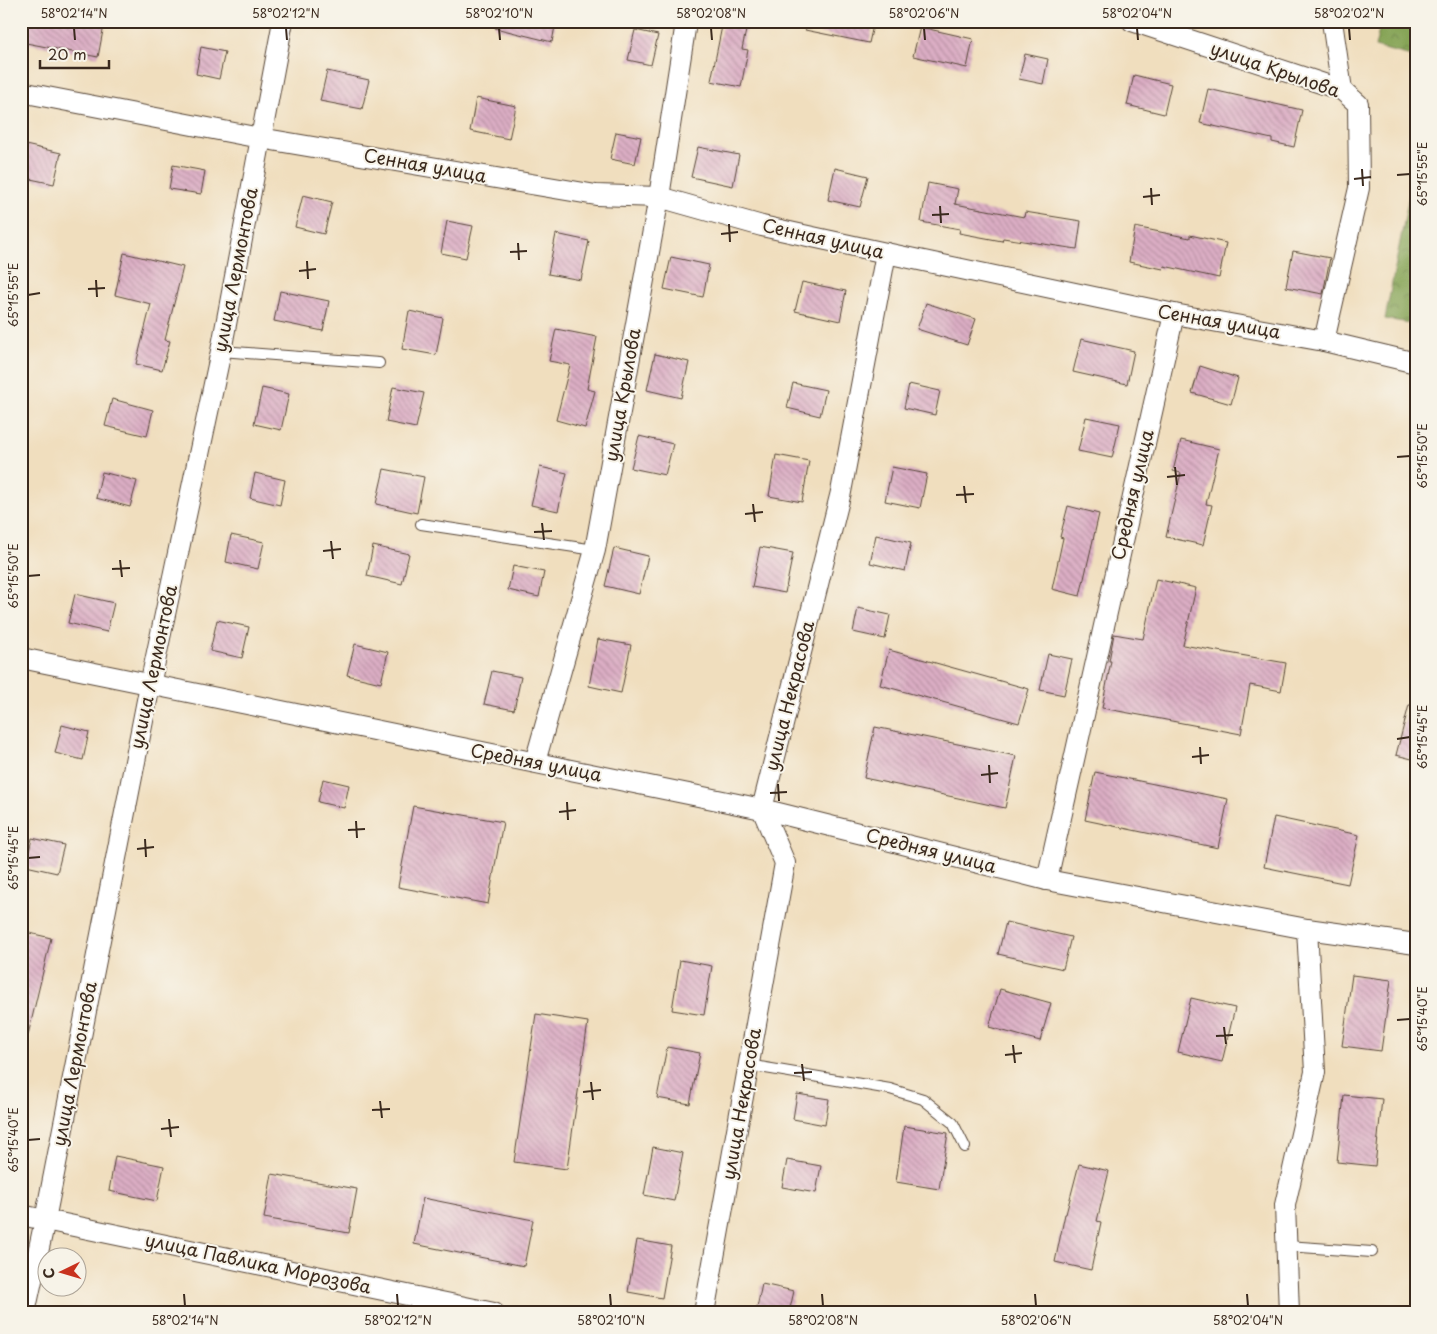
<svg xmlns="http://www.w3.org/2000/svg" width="1437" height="1334" font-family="'Playpen Sans',sans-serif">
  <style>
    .forest { fill: url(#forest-crowns); stroke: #60673a }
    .building { fill: url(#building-back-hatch) }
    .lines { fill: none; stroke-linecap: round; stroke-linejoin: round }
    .lane-casing { stroke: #564536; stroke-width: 12 }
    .street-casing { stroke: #564536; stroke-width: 22 }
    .lane { stroke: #fff; stroke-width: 10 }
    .street { stroke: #fff; stroke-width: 20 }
    .ticks { fill: none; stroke: #3b2a1e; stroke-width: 2 }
    .labels { text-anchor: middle; stroke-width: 4; stroke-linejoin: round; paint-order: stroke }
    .street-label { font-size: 18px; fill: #3b2a1e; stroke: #f7f3e8 }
    .neatline { fill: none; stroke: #3b2a1e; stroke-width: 2 }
    .ticks-label { font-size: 12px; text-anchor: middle; fill: #3b2a1e }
  </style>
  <defs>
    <pattern id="forest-crowns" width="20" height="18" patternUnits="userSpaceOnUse" patternTransform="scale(1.25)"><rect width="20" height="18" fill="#86a457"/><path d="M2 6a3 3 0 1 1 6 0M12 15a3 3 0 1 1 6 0" fill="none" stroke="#6f8647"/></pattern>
    <pattern id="building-back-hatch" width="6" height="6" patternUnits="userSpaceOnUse" patternTransform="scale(1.25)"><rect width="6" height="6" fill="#dcaec5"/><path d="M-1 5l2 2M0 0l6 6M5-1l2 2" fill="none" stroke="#b48e9f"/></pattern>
  </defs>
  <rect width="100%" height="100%" fill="#f7f3e8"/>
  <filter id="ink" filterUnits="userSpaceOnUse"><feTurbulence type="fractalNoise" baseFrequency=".02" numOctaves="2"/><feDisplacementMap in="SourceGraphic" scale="10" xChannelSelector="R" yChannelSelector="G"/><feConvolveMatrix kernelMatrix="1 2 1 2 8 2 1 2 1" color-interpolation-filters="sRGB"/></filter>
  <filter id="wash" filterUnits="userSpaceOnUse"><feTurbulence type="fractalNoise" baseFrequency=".0096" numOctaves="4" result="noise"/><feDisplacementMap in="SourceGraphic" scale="20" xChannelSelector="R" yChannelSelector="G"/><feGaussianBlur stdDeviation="1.12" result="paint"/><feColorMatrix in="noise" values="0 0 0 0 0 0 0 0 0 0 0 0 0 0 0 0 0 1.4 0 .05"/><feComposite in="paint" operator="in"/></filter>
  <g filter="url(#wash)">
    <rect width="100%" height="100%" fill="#f0debe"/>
    <g class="forest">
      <polygon points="1381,21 1416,21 1416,57 1375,47"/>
      <polygon points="1416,160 1416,324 1385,319"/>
    </g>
    <g id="blocks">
      <g class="building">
        <polygon points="21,21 84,21 104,25 98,57 21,42"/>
        <polygon points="495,21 556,21 552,42 495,28"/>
        <polygon points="723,21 748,21 742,49 748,50 741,87 711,81"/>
        <polygon points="806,21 874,21 869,43 805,30"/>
        <polygon points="920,27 973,39 967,68 913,56"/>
        <polygon points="635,30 658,35 651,65 628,60"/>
        <polygon points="201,47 225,52 219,79 196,74"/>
        <polygon points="1025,54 1048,59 1043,84 1019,79"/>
        <polygon points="327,71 369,80 362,109 320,101"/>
        <polygon points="1134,75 1171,84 1164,114 1127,105"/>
        <polygon points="1208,89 1302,110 1294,147 1272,142 1272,139 1200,123"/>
        <polygon points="476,98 516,106 509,139 470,131"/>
        <polygon points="616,132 641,137 635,164 610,159"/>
        <polygon points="21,144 61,153 54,184 21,177"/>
        <polygon points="698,147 739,155 733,186 691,177"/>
        <polygon points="173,165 205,171 201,194 169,189"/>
        <polygon points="835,168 868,176 860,207 828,200"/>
        <polygon points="928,183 958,189 955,204 1024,217 1025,212 1081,221 1077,249 1003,238 1002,241 959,233 960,229 921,222"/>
        <polygon points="303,195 332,202 324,234 295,227"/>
        <polygon points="447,221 473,226 466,258 441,253"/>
        <polygon points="1135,227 1190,238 1190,235 1226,243 1219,278 1164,266 1163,269 1129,262"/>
        <polygon points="556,234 589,241 581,280 548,274"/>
        <polygon points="1293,251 1330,258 1323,294 1286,287"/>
        <polygon points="124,253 183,267 165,340 170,341 162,370 136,364 151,304 115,295"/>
        <polygon points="671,257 709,265 703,297 664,289"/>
        <polygon points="802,282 846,291 840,321 795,311"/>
        <polygon points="280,291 329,301 323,331 274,321"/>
        <polygon points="926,303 976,319 967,345 917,329"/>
        <polygon points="409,311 443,318 436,355 402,349"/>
        <polygon points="556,329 597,337 587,389 595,391 585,428 556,420 570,365 549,361"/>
        <polygon points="1081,339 1134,351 1127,384 1073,372"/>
        <polygon points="655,354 689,362 681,398 647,390"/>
        <polygon points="1200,366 1238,378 1231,404 1192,393"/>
        <polygon points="793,383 826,390 820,416 787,408"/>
        <polygon points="909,384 940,391 935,415 904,408"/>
        <polygon points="393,387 424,393 416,428 386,422"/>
        <polygon points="262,388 289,394 281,430 254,424"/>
        <polygon points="112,399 153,410 147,436 105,426"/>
        <polygon points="1086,417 1120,424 1112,458 1078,451"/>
        <polygon points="639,436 673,444 665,475 631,468"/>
        <polygon points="1181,440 1219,449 1206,504 1212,505 1203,545 1166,537 1181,473 1173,471"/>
        <polygon points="776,455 809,461 802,502 769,496"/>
        <polygon points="540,467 567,473 558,511 531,505"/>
        <polygon points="892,467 927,474 920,508 885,501"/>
        <polygon points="384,469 424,477 417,513 376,504"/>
        <polygon points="102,472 137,481 130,507 96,498"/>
        <polygon points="255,473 285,480 280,505 250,498"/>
        <polygon points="1068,506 1099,514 1080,596 1052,589 1063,538 1060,537"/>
        <polygon points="231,535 264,542 258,569 226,562"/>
        <polygon points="876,535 911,543 905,571 870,563"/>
        <polygon points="373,546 409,554 402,584 367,576"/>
        <polygon points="760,547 793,553 785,593 752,587"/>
        <polygon points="614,548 648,556 639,594 605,586"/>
        <polygon points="513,566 544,572 539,597 508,590"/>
        <polygon points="1156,579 1196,588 1183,645 1286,663 1281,691 1250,685 1241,734 1102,708 1111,661 1109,661 1114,634 1143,639"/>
        <polygon points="75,594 114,603 107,632 68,623"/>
        <polygon points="858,608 890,615 885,639 853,632"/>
        <polygon points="217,620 249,627 242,658 210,651"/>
        <polygon points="598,639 631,645 621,693 589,686"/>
        <polygon points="355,644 388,652 381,683 347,675"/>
        <polygon points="889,650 1029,689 1019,723 880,685"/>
        <polygon points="1048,654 1072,659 1064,695 1040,690"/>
        <polygon points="492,671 521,677 514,710 484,704"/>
        <polygon points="1409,705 1416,705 1416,760 1396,755"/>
        <polygon points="62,725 89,732 83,760 55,753"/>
        <polygon points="875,727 1016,756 1005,808 864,778"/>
        <polygon points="1095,772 1228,799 1218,848 1085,820"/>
        <polygon points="323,779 349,785 344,808 318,802"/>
        <polygon points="413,806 503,822 488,904 398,887"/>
        <polygon points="1274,817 1359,835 1348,884 1264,867"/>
        <polygon points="32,838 64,845 57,873 26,866"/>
        <polygon points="1006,922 1071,937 1063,969 998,954"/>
        <polygon points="21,931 51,938 28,1035 21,1035"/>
        <polygon points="680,960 712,966 704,1015 672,1010"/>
        <polygon points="1352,975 1391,980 1381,1051 1342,1046"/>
        <polygon points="1000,989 1051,1003 1040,1041 989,1027"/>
        <polygon points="1191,998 1235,1008 1222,1062 1178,1052"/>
        <polygon points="536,1014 588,1022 567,1169 514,1162"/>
        <polygon points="667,1047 700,1053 690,1104 657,1098"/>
        <polygon points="797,1094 829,1099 825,1125 793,1119"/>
        <polygon points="1344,1095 1382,1099 1375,1166 1337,1162"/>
        <polygon points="904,1126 948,1133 939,1189 896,1182"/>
        <polygon points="653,1147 683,1153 674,1201 644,1195"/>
        <polygon points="115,1156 164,1166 157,1201 109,1191"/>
        <polygon points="787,1160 821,1166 816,1193 782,1187"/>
        <polygon points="1079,1164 1109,1171 1097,1221 1101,1222 1091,1270 1055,1262 1065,1214 1066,1214"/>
        <polygon points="272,1174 357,1189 349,1233 264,1218"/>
        <polygon points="423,1198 533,1220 524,1266 414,1244"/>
        <polygon points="637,1240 671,1246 662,1298 628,1292"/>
        <polygon points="762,1284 794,1291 789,1313 756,1313"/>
      </g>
    </g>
  </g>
  <g filter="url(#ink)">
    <use href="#blocks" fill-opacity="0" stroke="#564536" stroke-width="1"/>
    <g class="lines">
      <defs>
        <g id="lane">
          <polyline points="221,351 379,363"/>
          <polyline points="421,524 595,550"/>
          <polyline points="748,1065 890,1089 923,1099 953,1123 965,1147"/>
          <polyline points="1287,1246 1372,1252"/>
        </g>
        <g id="street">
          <polyline points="1132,21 1342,90 1358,104 1359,188 1324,341"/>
          <polyline points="1332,21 1342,90"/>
          <polyline points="21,92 260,138 596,195 659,197 762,226 886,253 1174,314 1324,341 1416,363"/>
          <polyline points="21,658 762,809 1047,880 1307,929 1416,944"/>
          <polyline points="535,762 595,550 659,197 685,29 685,21"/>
          <polyline points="1047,880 1174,314"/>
          <polyline points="21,1215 494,1313"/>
          <polyline points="25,1313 45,1220 150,685 221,351 283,21"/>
          <polyline points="704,1313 785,863 762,809 841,492 886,253"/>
          <polyline points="1289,1313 1285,1205 1315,1072 1307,929"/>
        </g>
      </defs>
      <use href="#lane" class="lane-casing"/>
      <use href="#street" class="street-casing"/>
      <use href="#lane" class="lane"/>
      <use href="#street" class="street"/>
    </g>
  </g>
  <path class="ticks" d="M74,28L75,40M286,28L287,40M499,28L500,40M711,28L712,40M924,28L925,40M1137,28L1138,40M1349,28L1350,40M1362,169L1363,186M1397,175L1410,174M1354,179L1371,177M1151,188L1152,205M1143,197L1160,195M940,206L941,223M932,215L949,214M729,224L730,242M721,234L738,232M518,243L519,260M510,252L527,251M307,261L308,279M299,271L316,269M96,280L97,297M88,289L105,288M28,295L40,293M1397,457L1410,456M1175,467L1177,485M1167,477L1185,475M964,486L966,503M956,495L974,494M753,504L755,522M745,514L763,512M542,523L544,540M534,532L552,531M331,541L333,559M323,551L341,549M120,560L122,577M112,569L130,568M28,576L40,575M1397,739L1410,737M1200,747L1201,764M1192,757L1209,755M989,765L990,783M981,775L998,773M778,784L779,801M770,793L787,792M567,802L568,820M559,812L576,810M356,821L357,838M348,830L365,829M145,839L146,857M137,849L154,847M28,858L40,857M1397,1020L1410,1019M1224,1027L1226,1044M1216,1036L1233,1035M1013,1045L1015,1063M1005,1055L1022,1053M802,1064L804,1081M794,1073L812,1072M591,1082L593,1100M583,1092L601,1090M380,1101L382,1118M372,1110L390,1109M169,1119L171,1137M161,1129L179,1127M28,1140L40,1139M184,1294L185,1306M397,1294L398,1306M610,1294L611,1306M822,1294L823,1306M1035,1294L1036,1306M1247,1294L1248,1306"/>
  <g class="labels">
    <g class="street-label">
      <text transform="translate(1275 70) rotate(19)" y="6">улица Крылова</text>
      <text transform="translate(425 166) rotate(10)" y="6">Сенная улица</text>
      <text transform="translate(823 239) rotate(13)" y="6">Сенная улица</text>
      <text transform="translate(236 270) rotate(-79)" y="6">улица Лермонтова</text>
      <text transform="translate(1219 322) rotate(10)" y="6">Сенная улица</text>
      <text transform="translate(623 395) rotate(-80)" y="6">улица Крылова</text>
      <text transform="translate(1133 495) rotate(-77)" y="6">Средняя улица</text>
      <text transform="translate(154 667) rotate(-78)" y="6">улица Лермонтова</text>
      <text transform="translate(790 696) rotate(-76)" y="6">улица Некрасова</text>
      <text transform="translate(536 763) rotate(11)" y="6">Средняя улица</text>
      <text transform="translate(931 851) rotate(14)" y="6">Средняя улица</text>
      <text transform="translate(75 1064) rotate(-79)" y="6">улица Лермонтова</text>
      <text transform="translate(742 1104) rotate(-80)" y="6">улица Некрасова</text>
      <text transform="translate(258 1264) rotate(12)" y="6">улица Павлика Морозова</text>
    </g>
  </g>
  <rect width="1437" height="1334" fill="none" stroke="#f7f3e8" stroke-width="55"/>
  <g transform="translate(62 1272) rotate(265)"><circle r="24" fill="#f7f3e8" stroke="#aca397"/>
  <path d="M0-4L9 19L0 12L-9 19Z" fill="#c8321e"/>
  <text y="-8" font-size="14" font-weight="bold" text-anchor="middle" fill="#3b2a1e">С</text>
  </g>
  <path d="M40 60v8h69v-8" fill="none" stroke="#3b2a1e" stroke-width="2.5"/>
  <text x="48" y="60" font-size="15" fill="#3b2a1e" stroke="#f7f3e8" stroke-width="4" paint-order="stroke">20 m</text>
  <rect x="28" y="28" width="1382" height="1278" class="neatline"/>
  <g class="ticks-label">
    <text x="74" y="18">58°02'14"N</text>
    <text x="286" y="18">58°02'12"N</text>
    <text x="499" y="18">58°02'10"N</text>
    <text x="711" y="18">58°02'08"N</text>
    <text x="924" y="18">58°02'06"N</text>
    <text x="1137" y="18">58°02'04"N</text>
    <text x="1349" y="18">58°02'02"N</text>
    <text transform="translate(1423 174) rotate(-90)" y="4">65°15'55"E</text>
    <text transform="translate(14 295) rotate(-90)" y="4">65°15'55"E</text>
    <text transform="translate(1423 456) rotate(-90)" y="4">65°15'50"E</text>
    <text transform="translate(14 576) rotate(-90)" y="4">65°15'50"E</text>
    <text transform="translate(1423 737) rotate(-90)" y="4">65°15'45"E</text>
    <text transform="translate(14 858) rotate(-90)" y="4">65°15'45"E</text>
    <text transform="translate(1423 1019) rotate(-90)" y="4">65°15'40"E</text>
    <text transform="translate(14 1140) rotate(-90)" y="4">65°15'40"E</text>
    <text x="185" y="1325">58°02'14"N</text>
    <text x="398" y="1325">58°02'12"N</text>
    <text x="611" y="1325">58°02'10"N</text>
    <text x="823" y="1325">58°02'08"N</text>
    <text x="1036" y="1325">58°02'06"N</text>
    <text x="1248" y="1325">58°02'04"N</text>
  </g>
</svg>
